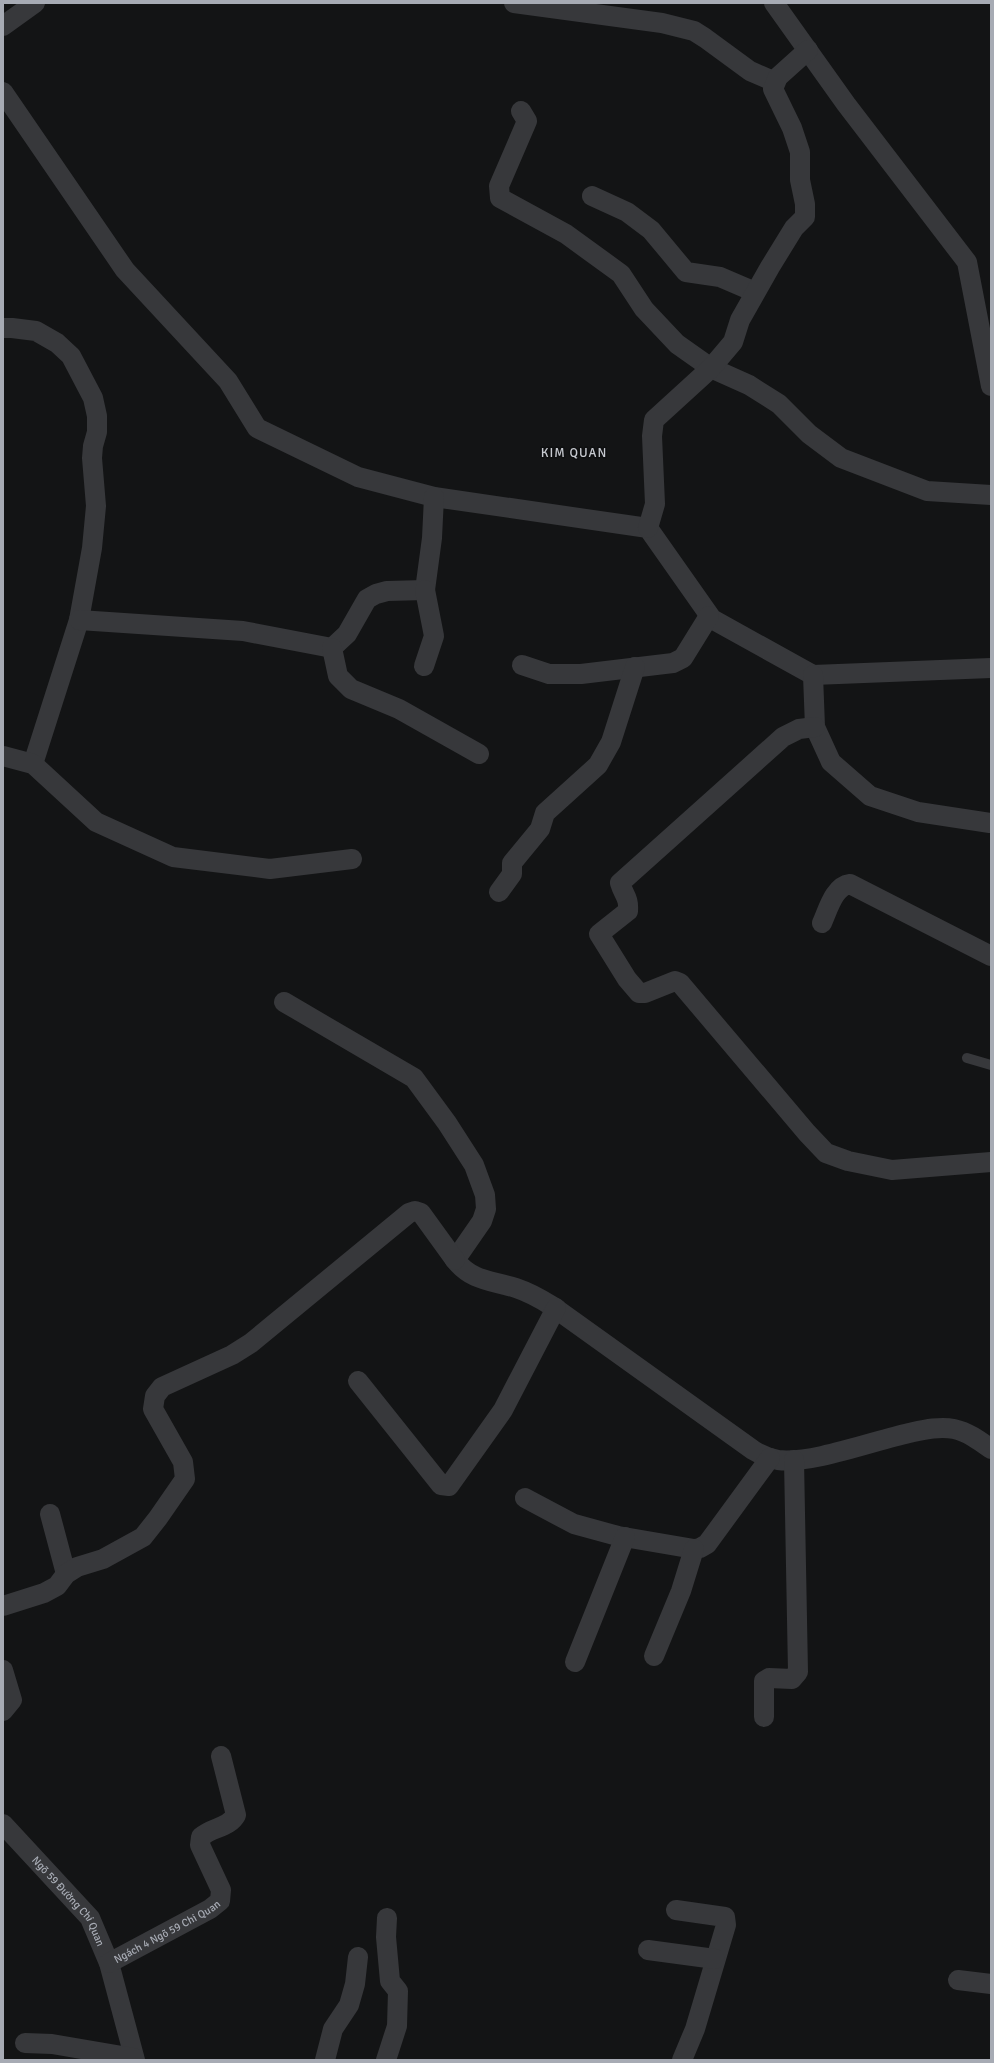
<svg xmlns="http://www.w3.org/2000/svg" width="994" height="2063" font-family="Signika,sans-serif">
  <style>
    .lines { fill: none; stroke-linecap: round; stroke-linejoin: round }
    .service { stroke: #37383b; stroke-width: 10 }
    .minor { stroke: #37383b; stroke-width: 20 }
    .labels { text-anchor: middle; stroke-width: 3; stroke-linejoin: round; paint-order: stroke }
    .street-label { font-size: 11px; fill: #a7abb4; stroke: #0e0f10 }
    .quarter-label { font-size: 13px; letter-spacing: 1px; fill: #c7cad0; stroke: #0e0f10 }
  </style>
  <rect width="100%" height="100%" fill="#131415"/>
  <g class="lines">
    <polyline class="service" points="967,1058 991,1065"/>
    <g class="minor">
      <polyline points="514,3 662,23 694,31 705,38 750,71 775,82"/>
      <polyline points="774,3 846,104 967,262 991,386"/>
      <polyline points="3,26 35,3"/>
      <polyline points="3,92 125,270 228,381 257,428 358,477 434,497 648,528 712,619 813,675 991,668"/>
      <polyline points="521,111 527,121 499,186 500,198 566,234 621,274 644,309 677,344 711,368 749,385 779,404 809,434 841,458 927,491 991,495"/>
      <polyline points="592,196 627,212 651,230 686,272 720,277 755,292"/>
      <polyline points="3,328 12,328 36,331 57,343 71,356 93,398 97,416 97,432 93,446 92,458 96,506 92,548 79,620 33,764"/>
      <polyline points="648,528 655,504 652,436 654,420 711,368 733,342 740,320 770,267 794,228 805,217 805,204 800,180 800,152 792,128 773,89 778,77 808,50"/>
      <polyline points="79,620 243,631 332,648 347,634 367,599 376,594 387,591 425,590 432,538 434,497"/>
      <polyline points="332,648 338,676 351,689 399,709 479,754"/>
      <polyline points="522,665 549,674 581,674 673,663 683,658 709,616"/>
      <polyline points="424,666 434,636 425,590"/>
      <polyline points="813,675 815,727 831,762 870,796 918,812 990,823"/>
      <path d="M815,727L799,729L783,737L620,883C624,896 629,897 628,911L599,934L627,979L639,993H645L675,981L680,983L807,1133L826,1153L848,1161L892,1170L991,1162"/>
      <polyline points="3,756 33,764 96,822 173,857 270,869 352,859"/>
      <polyline points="499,892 512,874 512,863 540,829 545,813 598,765 611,742 635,667"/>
      <path d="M822,923C828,910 834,886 850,884L991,956"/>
      <path d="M284,1002L414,1078L447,1123L474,1165L485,1195L486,1209L482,1221L455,1260C473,1282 491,1280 516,1288C528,1292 541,1299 552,1306L753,1450C761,1455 769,1458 778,1460C812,1464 873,1441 909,1433C923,1430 939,1426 954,1429C968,1432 980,1441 991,1449"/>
      <polyline points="358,1381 441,1485 449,1486 503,1410 556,1308"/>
      <polyline points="525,1498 574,1524 618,1536 694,1549 700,1548 707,1544 770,1458"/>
      <polyline points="50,1514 66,1574"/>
      <polyline points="3,1606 44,1593 57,1586 66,1574 77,1567 103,1559 143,1537 158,1518 185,1479 183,1462 153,1409 155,1396 162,1387 232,1355 251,1343 409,1213 415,1211 421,1213 455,1260"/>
      <polyline points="654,1656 681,1591 694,1549"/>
      <polyline points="575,1662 625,1537"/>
      <polyline points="3,1670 12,1700 3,1711"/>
      <polyline points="764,1717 764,1681 769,1678 792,1679 798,1672 794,1460"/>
      <path id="s1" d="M3,1824L90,1918L109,1963L135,2060"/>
      <polyline points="676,1910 725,1917 726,1925 695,2029 682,2060"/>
      <polyline points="648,1950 715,1959"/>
      <path id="s2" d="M109,1963L210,1909L220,1901L221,1890L200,1845L201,1837C212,1827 229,1828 236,1815L221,1756"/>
      <polyline points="958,1980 991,1984"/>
      <polyline points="25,2043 52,2044 134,2058"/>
      <polyline points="325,2060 333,2029 349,2005 355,1984 358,1957"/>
      <polyline points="386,2060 397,2026 398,1991 390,1981 386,1937 387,1918"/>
    </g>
  </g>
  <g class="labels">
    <g class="street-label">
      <text dy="4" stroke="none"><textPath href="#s1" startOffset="102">Ngõ 59 Đường Chi Quan</textPath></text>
      <text dy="4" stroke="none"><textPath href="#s2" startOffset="66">Ngách 4 Ngõ 59 Chi Quan</textPath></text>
    </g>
    <g class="quarter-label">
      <text x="574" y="457">KIM QUAN</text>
    </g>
  </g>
  <rect width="994" height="2063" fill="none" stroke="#a7abb4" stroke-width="8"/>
</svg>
